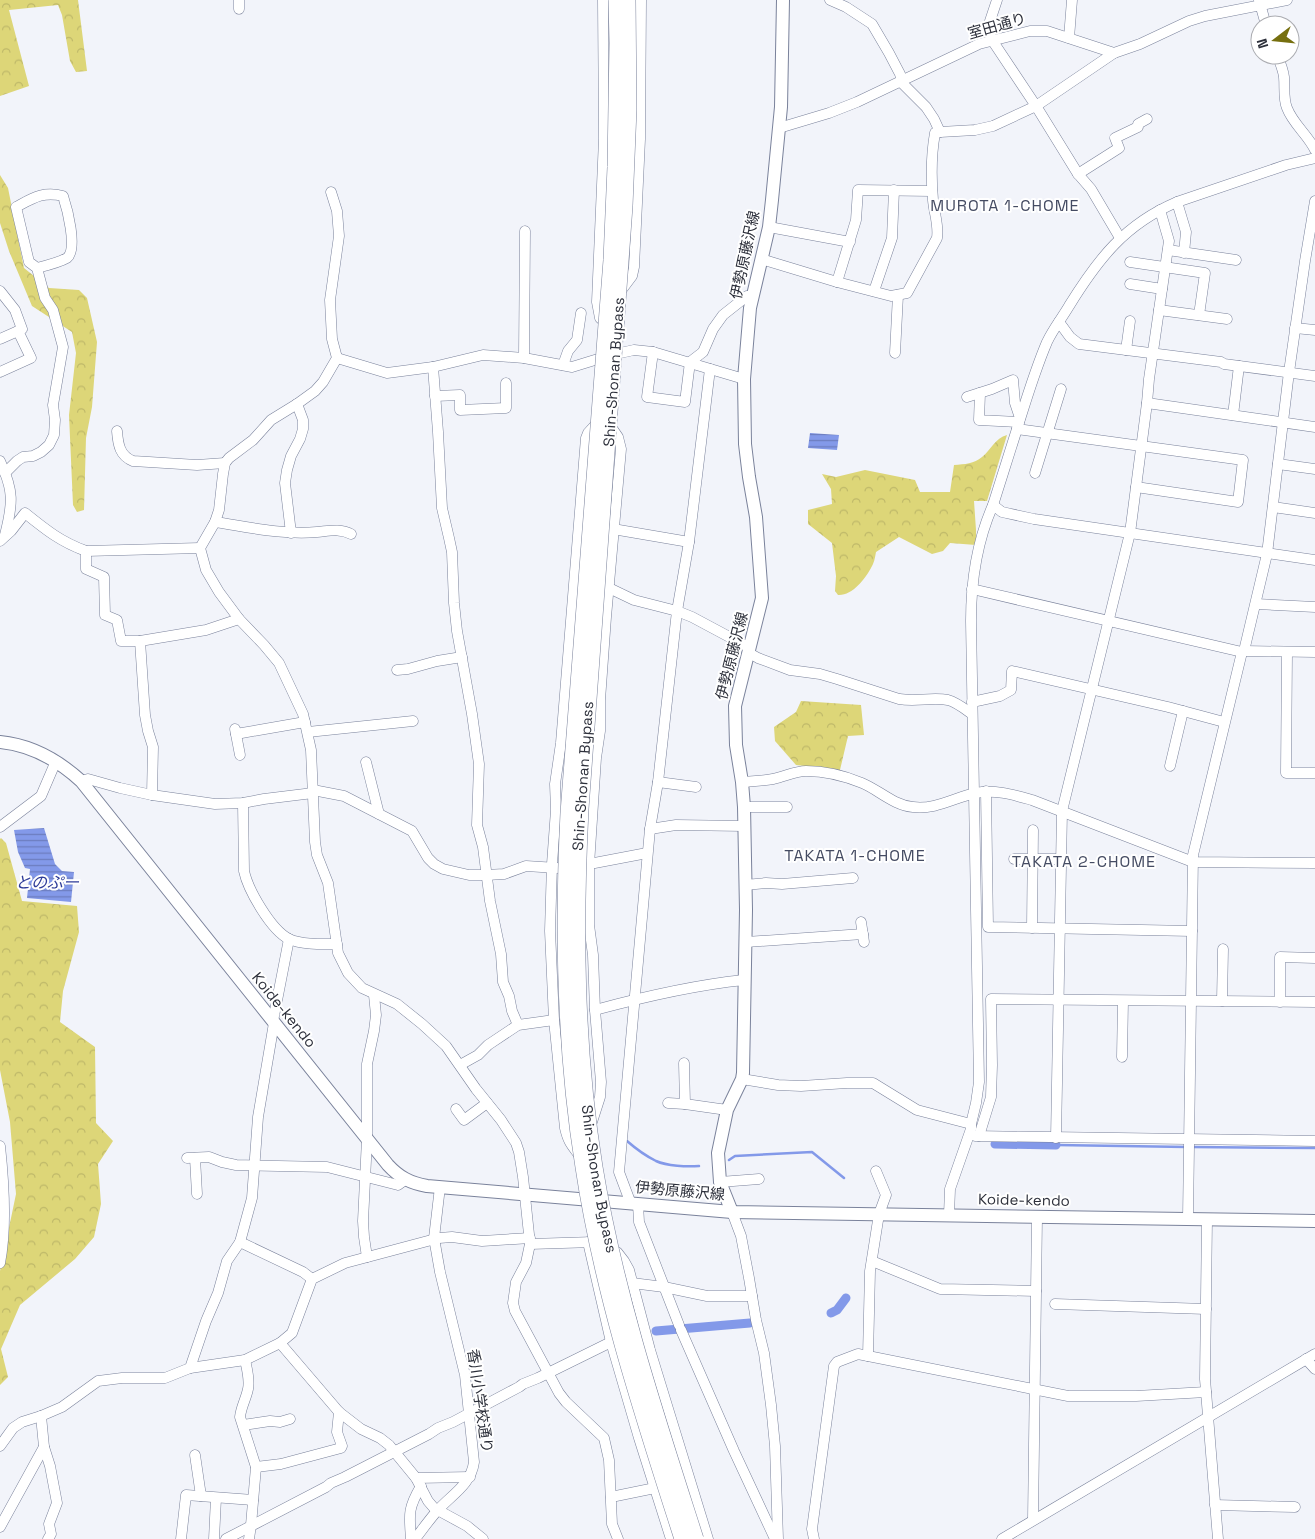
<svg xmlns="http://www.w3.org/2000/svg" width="1315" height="1539" font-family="'Space Grotesk','Noto Sans JP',sans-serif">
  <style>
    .forest { fill: url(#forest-crowns) }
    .water { fill: url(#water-rules) }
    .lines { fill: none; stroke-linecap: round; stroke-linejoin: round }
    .stream { stroke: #8399e9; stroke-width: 2.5 }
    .canal { stroke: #8399e9; stroke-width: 9 }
    .minor-casing { stroke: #7a829b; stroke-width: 11 }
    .major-casing { stroke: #7a829b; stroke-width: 14 }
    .minor { stroke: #fff; stroke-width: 10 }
    .major { stroke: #fff; stroke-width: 12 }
    .highway-bridge-casing { stroke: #7a829b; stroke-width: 16; stroke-linecap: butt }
    .highway-bridge { stroke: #fff; stroke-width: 15 }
    .labels { text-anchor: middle; stroke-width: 4; stroke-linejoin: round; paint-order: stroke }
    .street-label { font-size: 15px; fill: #2d303b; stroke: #fff }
    .neighbourhood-label { font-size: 16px; letter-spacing: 1px; fill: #454c63; stroke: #fff }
    .water-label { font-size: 16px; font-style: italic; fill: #2f3d99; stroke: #fff }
  </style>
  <defs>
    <pattern id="forest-crowns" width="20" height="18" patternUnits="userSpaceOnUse" patternTransform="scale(1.25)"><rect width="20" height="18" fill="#ddd678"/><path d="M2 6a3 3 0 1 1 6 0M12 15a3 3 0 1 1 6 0" fill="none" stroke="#beb869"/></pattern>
    <pattern id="water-rules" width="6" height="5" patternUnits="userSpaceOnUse" patternTransform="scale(1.25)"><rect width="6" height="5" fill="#8399e9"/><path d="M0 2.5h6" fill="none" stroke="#6c7dbe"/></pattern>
  </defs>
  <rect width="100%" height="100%" fill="#f2f4fa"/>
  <g class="forest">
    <polygon points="0,0 78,0 87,71 76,72 70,61 62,15 58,5 9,10 29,86 0,96"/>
    <polygon points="0,175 8,188 24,268 49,288 79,290 87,298 97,342 92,407 86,438 84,510 77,512 73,505 69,415 76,353 72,332 32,306 9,251 0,223"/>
    <path d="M1007,435L987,501H974L976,530V545L950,543L943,551L932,554L899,537L876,552C875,558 874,563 871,568C865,579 852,596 838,595L835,591L836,576L832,543L808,524V510L832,504L831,489L822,474L836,477L865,470L915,480L920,492H950L954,465C965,464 974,464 982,457C991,450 995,438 1007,435Z"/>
    <polygon points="801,701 861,705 864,735 848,736 840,770 796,765 775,741 774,727 796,712"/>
    <polygon points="1,838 6,843 22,901 77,906 79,932 63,991 60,1022 95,1047 96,1123 113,1141 98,1164 101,1204 94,1237 75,1259 20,1305 1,1349 8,1377 0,1385 0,1271 16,1194 10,1122 0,1070 0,839"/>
  </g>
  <g class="water">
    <polygon points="810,433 839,435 837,450 808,448"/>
    <polygon points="44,828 55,864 62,871 74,872 71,902 27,898 30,869 25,868 18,852 14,830"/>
  </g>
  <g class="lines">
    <g class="stream">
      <path d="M627,1141C635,1148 646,1156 656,1161C667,1166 687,1167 699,1166"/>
      <polyline points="1056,1145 1187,1147"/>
      <polyline points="1192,1147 1315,1148"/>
      <polyline points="729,1160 735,1156 812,1152 844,1178"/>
    </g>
    <g class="canal">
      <polyline points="995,1144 1056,1145"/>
      <polyline points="831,1313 837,1310 846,1298"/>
      <polyline points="656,1331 750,1323"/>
    </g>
    <defs>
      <g id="minor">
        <polyline points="239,0 239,9"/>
        <polyline points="603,0 604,139 597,302 600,318 608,325"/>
        <polyline points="997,0 988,27 992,40 1036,106 1078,174 1091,189 1120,238"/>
        <polyline points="1259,0 1266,25"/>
        <polyline points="1069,38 1072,0"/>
        <path d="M1277,55C1280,62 1283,69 1284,77C1285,88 1283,98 1287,108C1293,124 1308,135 1315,150"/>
        <polyline points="779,128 829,113 857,102 979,44 1030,31 1047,31 1114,53 1140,44 1189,21 1205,16 1287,0"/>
        <polyline points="940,132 975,130 993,126 1036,106 1114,53"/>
        <polyline points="1078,174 1119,148 1115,138 1138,127 1138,124 1147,119"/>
        <polyline points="331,192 337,211 339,236 330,300 332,339 337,358 323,382 315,391 297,404 271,420 253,440 229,458 225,463 223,474 219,510 215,522 200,548 206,570 219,592 239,619 264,645 279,663 303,714 311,750 315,842 317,855 328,883 338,953 348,973 362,988 397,1004 422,1024 446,1046 476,1089 501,1120 516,1143 519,1152 523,1177 530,1244 526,1263 516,1282 513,1303 515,1311 559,1393 566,1402 604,1438 609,1460 612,1524 618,1539"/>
        <polyline points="1177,202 1186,232 1184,253"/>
        <polyline points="769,227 850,242"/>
        <polyline points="1168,250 1236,260"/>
        <path d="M761,259L837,282L891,296L907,293L937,238C939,225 934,213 933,200C931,177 931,155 935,133L940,132L934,119L926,107L903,84L900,74L889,53L872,24L846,7L830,0"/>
        <polyline points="1130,262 1205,273 1199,315"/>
        <polyline points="837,282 856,220 858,190 932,191"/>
        <polyline points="1130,284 1162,289"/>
        <polyline points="0,291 15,310 22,329 18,331 31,358 0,372"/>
        <polyline points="874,291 892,238 894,190"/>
        <polyline points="620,292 632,276 634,267 640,139 641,0"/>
        <polyline points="1159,310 1227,319"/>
        <polyline points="1059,322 1070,337 1079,344 1221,362 1224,364 1315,376"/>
        <polyline points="1295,328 1315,330"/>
        <polyline points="0,339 18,331"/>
        <polyline points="1126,350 1130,321"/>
        <polyline points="653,352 647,397 685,402 690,362 703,352 713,329 723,315 747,296 752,296"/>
        <polyline points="895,353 898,295"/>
        <polyline points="337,358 387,373 433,367 483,355 524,358 572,367 611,355 634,350 653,352 744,379"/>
        <polyline points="524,358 525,231"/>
        <polyline points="563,365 568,351 577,340 581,313"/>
        <polyline points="433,367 438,432 442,508 449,538 452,552 454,603 457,631 472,714 479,764 477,825 483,847 490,901 501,954 503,982 509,996 512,1011 518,1025"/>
        <polyline points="980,393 979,420 1019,422"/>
        <polyline points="435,396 460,395 460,410 506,408 506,383"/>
        <polyline points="967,397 992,389 1013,380 1015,403 1020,418"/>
        <polyline points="1147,403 1315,427"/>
        <polyline points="1233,415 1239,366"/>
        <polyline points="1017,429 1243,460 1238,502 1136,487"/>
        <path d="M117,431C118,445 120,456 133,461L197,465L225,463"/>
        <path d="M0,461C14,491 13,503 5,535"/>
        <polyline points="1278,464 1315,469"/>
        <path d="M5,473L17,461L23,457L33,456L41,452L49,445L54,435L55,420L53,405L63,347L53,310L45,298L37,268C45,266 60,262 67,258C78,249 67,208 63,196C43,191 33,198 16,207L29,262L37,268"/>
        <polyline points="1035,473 1061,389"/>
        <polyline points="993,505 1002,512 1034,519 1315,560"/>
        <polyline points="1273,507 1315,513"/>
        <path d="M215,522C248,527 282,535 317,532C329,531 340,528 351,534"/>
        <polyline points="613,529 689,542"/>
        <polyline points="291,533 285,483 287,470 291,456 300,439 303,429 303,420 297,404"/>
        <path d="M0,541L11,531L25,513C46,530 61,542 86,551L200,548"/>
        <polyline points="86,551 86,569 104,577 105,615 117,620 121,641 140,641 145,715 148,731 153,747 152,795"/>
        <polyline points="609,588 634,600 677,611 692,617 750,648"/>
        <polyline points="972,589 1242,652"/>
        <polyline points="1256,604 1315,607"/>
        <polyline points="140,641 206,630 239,619"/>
        <polyline points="1244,651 1315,652"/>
        <polyline points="1287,652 1286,773 1315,773"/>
        <path d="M749,653L758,658L790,670L820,674L837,679L899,699C916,702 932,697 948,700C956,702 965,709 972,714"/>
        <polyline points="397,670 408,669 437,661 462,657"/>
        <polyline points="972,702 1000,696 1011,690 1012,671 1168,707 1224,722"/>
        <polyline points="235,729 240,755"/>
        <polyline points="308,732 413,721"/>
        <polyline points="236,734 305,722"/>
        <polyline points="366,762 379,814"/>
        <polyline points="1170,766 1183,711"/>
        <polyline points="81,781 88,779 120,788 152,795 215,804 243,803 264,799 313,793"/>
        <polyline points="658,782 696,787"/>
        <path d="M742,782C752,781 763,781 773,779C784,777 795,771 806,771C824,771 845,776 862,783C879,790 893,805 913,807C936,810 955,797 976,793C994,789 1014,795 1032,800L1193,862L1315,863"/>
        <polyline points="313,790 344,796 412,831 428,858 434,864 443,869 469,875 486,875 504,874 526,866 557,868"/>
        <polyline points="986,791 988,927 1192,931"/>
        <path d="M243,803L244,871C248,890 271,930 289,939C303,945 322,944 337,944"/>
        <polyline points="744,807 787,807"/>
        <polyline points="0,827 41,796 56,761"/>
        <polyline points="650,829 676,825 744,826"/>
        <polyline points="1014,859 1061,859"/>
        <polyline points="584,865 647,853"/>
        <polyline points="745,885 766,883 782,884 853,878"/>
        <polyline points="861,922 864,942"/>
        <polyline points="1032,928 1033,830"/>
        <polyline points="746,942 863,934"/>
        <polyline points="1222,1001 1223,949"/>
        <polyline points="1280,1002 1280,957 1315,958"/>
        <path d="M595,1010C643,997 695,985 744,980"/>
        <polyline points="273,1021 289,939"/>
        <polyline points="1122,1057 1123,1001"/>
        <polyline points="684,1063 685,1104"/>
        <polyline points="460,1065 478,1055 488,1045 518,1025 554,1020"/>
        <polyline points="742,1079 778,1085 801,1086 847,1083 873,1083 917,1110 971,1124"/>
        <polyline points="668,1103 685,1104 727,1110"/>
        <polyline points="456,1109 464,1120 487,1103"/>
        <polyline points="591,1125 600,1097 601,1082 595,1010 593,955 589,925 589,865 596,758 600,731 600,700 606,617 621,449 618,437 609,424"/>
        <polyline points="975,1136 1315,1141"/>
        <polyline points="979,1136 991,1097 992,1065 991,999 1315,1002"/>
        <polyline points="1056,1138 1062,811 1130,533 1147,403 1149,379 1169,241 1160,210"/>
        <path d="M0,1146C4,1183 7,1227 0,1263"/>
        <polyline points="187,1158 209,1157 222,1162 236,1165 327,1167 398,1185 405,1180"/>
        <polyline points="195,1158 197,1194"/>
        <path d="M582,1159C573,1146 569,1145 565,1128L554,1020L550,931L552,864L556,810L555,784L561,743L586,438L588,433L599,421"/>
        <polyline points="720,1182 759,1179"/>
        <polyline points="631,1204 619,1172 650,829 658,782 677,611 689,542 710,369"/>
        <polyline points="638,1204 639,1222 679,1325"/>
        <polyline points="732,1212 741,1236 749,1278 756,1320 764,1353 771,1405 775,1446 778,1539"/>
        <path d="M949,1215L950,1189L971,1129V1124L976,1103L979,1082L971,621C971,582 977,541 993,505C1001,480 1009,454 1017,429C1026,400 1035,370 1047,342C1053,329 1062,318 1069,306C1098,259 1125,224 1177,202L1286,165L1315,158"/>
        <polyline points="1188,1219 1193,855 1242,652 1244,651 1267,554 1289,372 1305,261 1315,201"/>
        <polyline points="1207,1219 1205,1379 1218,1539"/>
        <polyline points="240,1242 303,1272 312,1279"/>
        <polyline points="588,1242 611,1342 639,1438 671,1539"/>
        <polyline points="530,1244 594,1242"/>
        <polyline points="609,1250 617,1252 624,1261 629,1270 650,1350 708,1539"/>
        <polyline points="367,1257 364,1237 363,1221 367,1139 367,1064 374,1031 376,1015 374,995"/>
        <polyline points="872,1261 940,1289 1036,1291"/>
        <polyline points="632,1283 664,1287 707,1296 752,1296"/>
        <polyline points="1055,1304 1206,1309"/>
        <polyline points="681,1330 734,1451 775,1539"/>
        <polyline points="280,1343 339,1412 361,1429 380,1438 389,1445 416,1478 428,1501 434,1508 467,1526 483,1539"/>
        <polyline points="868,1356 870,1271 879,1214 886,1195 876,1171"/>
        <polyline points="1306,1359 1315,1369"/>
        <path d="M245,1360C247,1369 250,1380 248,1389C246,1399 241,1407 240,1417L256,1467L251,1525L249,1539"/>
        <polyline points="190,1368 206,1321 218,1293 227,1261 240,1242 252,1198 258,1117 274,1023"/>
        <polyline points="41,1416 44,1447 50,1466 57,1503 49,1524 51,1534 48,1539"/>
        <polyline points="243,1425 270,1421 280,1422 290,1419"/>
        <polyline points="0,1446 13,1428 22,1422 41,1416 62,1407 98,1381 122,1378 165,1378 190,1368 245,1360 280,1343 292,1333 312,1279 345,1263 439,1238 452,1237 482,1241 530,1238"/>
        <polyline points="195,1455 201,1496"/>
        <polyline points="256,1467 281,1464 341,1448 342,1446 337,1432 339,1412"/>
        <polyline points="416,1478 470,1477"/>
        <polyline points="611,1497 655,1488"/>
        <polyline points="1215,1505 1295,1507"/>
        <polyline points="1033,1520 1037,1217"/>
        <polyline points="0,1527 44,1447"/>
        <polyline points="181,1539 186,1495 253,1500"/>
        <polyline points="214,1539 216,1498"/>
        <polyline points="226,1539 326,1487 331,1483 345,1477 429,1434 438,1428 453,1422 519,1387 523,1384 538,1378 611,1342"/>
        <path d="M411,1539C409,1514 408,1508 421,1486"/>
        <path d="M415,1539C422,1530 429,1520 437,1511C451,1495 471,1485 474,1462L465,1375L440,1272L434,1238L440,1187"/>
        <polyline points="814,1539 812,1529 834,1366 837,1362 858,1354 1068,1396 1136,1396 1206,1392"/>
        <polyline points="1002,1539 1315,1354"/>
      </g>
      <g id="major">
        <path d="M0,742C31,745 58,760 81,781L388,1165C399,1177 410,1183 427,1186L732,1212L1315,1221"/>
        <polyline points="732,1212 720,1182 718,1153 727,1110 742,1079 743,1073 746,910 744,807 742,782 736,745 735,706 762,598 756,517 749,477 745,444 744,379 750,308 769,227 772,200 781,107 783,0"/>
      </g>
    </defs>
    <use href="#minor" class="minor-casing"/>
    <use href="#major" class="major-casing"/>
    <use href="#minor" class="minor"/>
    <use href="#major" class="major"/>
    <defs>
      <g id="highway-bridge">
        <path d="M616,0L617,43L615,167L611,260L568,813C562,932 564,1050 583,1167C602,1294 643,1417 682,1539"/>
        <path id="s1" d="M628,0L629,109L625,206L581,809C575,929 576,1049 595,1167C616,1295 657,1417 696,1539"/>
      </g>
    </defs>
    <use href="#highway-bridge" class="highway-bridge-casing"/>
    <use href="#highway-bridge" class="highway-bridge"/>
  </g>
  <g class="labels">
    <g class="street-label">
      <text transform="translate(997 26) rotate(-16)" y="5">室田通り</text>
      <text transform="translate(745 255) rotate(-78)" y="5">伊勢原藤沢線</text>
      <text transform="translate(614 372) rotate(-86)" y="5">Shin-Shonan Bypass</text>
      <text transform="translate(732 656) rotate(-76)" y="5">伊勢原藤沢線</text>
      <text transform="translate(583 776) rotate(-86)" y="5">Shin-Shonan Bypass</text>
      <text transform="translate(284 1010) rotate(51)" y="5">Koide-kendo</text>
      <text dy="5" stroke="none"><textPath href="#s1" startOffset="1182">Shin-Shonan Bypass</textPath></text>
      <text transform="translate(680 1191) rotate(5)" y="5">伊勢原藤沢線</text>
      <text transform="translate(1024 1200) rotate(1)" y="5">Koide-kendo</text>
      <text transform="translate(480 1401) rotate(82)" y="5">香川小学校通り</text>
    </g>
    <g class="neighbourhood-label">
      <text x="1005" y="211">MUROTA 1-CHOME</text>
      <text x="855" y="861">TAKATA 1-CHOME</text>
      <text x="1084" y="867">TAKATA 2-CHOME</text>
    </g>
    <g class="water-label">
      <text x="47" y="888">とのぷー</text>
    </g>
  </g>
  <g transform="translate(1275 40) rotate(254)"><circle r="24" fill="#ffffff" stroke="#abacb1"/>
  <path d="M0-4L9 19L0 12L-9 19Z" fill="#766f0f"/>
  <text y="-8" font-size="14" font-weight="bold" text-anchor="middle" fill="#2d303b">N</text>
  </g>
</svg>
